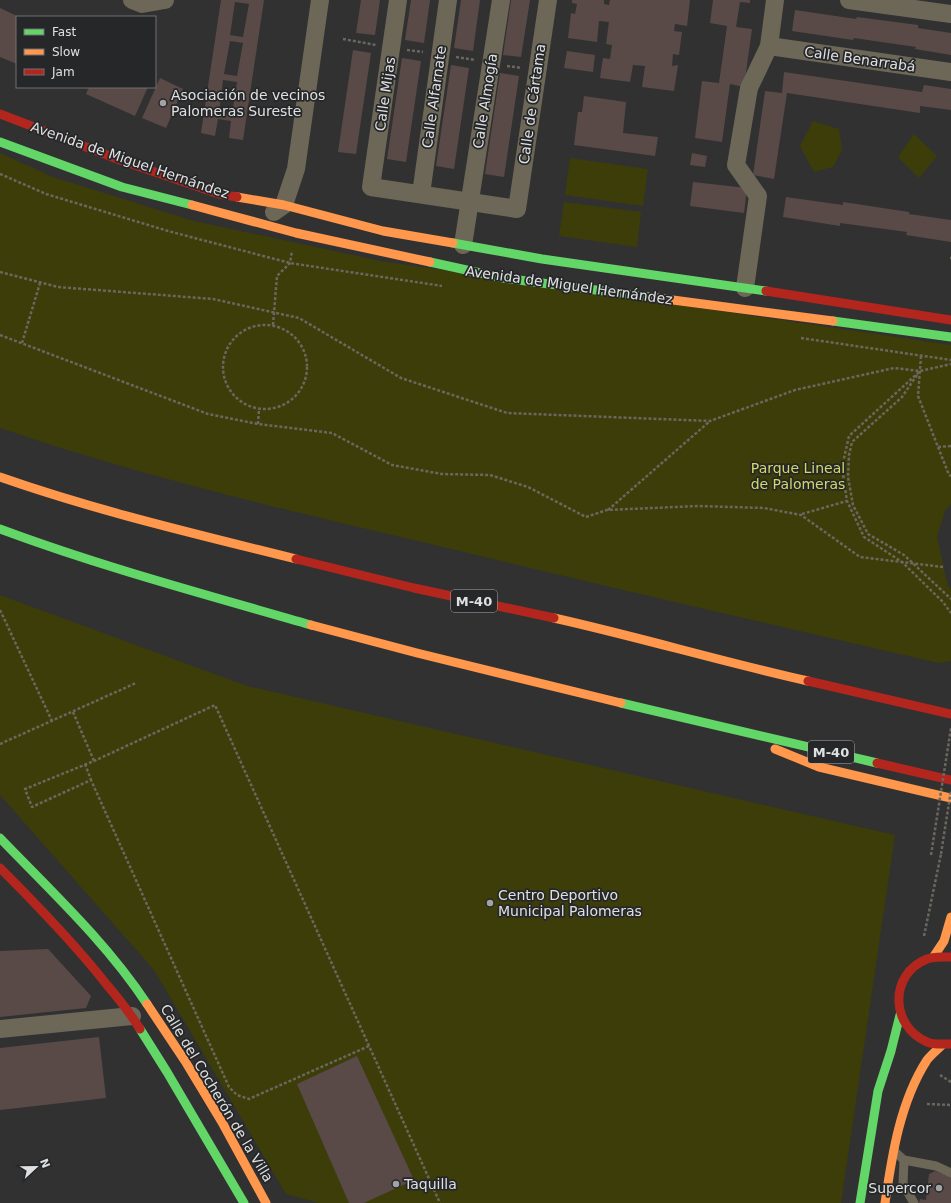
<svg xmlns="http://www.w3.org/2000/svg" width="951" height="1203" font-family="'DejaVu Sans',sans-serif">
  <style>
    .green { fill: #3c3d08 }
    .building { fill: #594a47; fill-rule: evenodd }
    .lines { fill: none; stroke-linecap: round; stroke-linejoin: round }
    .path { stroke: #6a675e; stroke-width: 2.5; stroke-dasharray: 3 2; stroke-linecap: butt }
    .lane { stroke: #6c6757; stroke-width: 9 }
    .street { stroke: #6c6757; stroke-width: 18 }
    .fast { stroke: #63d668; stroke-width: 9 }
    .slow { stroke: #ff974d; stroke-width: 9 }
    .jam { stroke: #b3261e; stroke-width: 9 }
    .path-bridge { stroke: #6a675e; stroke-width: 2.5; stroke-dasharray: 3 2; stroke-linecap: butt }
    .poi-dot { fill: #a2a3a4; stroke: #262729; stroke-width: 1.5 }
    .labels { text-anchor: middle; stroke-width: 3.5; stroke-linejoin: round; paint-order: stroke }
    .shield { fill: #262729; stroke: #a8a8aa; stroke-width: 1 }
    .shield-label { font-size: 13px; font-weight: bold; fill: #dfe0e1 }
    .street-label { font-size: 14px; fill: #dfe0e1; stroke: #262729 }
    .poi-label { font-size: 14px; fill: #dfe0e1; stroke: #262729; text-anchor: start }
    .park-label { font-size: 14px; fill: #d4d868; stroke: #262729 }
  </style>
  <rect width="100%" height="100%" fill="#313132"/>
  <g class="green">
    <polygon points="813,121 839,129 842,150 833,167 814,172 800,146"/>
    <polygon points="914,134 937,156 919,178 898,157"/>
    <path d="M0,153L53,177L194,221L381,261L951,345V504L945,511L937,537L948,586L951,589V661L939,663C765,623 591,583 418,541C277,508 137,475 0,428Z"/>
    <polygon points="570,158 648,169 643,206 565,195"/>
    <polygon points="564,202 641,212 637,247 559,236"/>
    <polygon points="0,595 247,686 895,835 841,1203 319,1203 286,1194 154,970 0,795"/>
  </g>
  <g class="building">
    <path d="M221,0H264L243,140L229,138L231,121L218,119L215,136L201,133ZM235,2L249,4L243,37L230,35ZM230,41L243,43L237,76L224,74ZM223,80L237,82L232,115L219,113Z"/>
    <polygon points="361,0 380,0 375,35 356,33"/>
    <polygon points="411,0 430,0 424,43 405,40"/>
    <polygon points="461,0 480,0 473,51 454,48"/>
    <polygon points="511,0 530,0 521,57 503,55"/>
    <polygon points="572,0 604,0 604,4 609,5 610,0 690,0 687,26 675,24 674,31 682,32 679,55 673,54 672,66 678,65 674,91 642,87 645,66 633,65 630,82 600,78 603,58 610,59 612,45 606,44 609,22 599,21 597,42 568,38 571,13 575,14 577,4 572,3"/>
    <polygon points="713,0 750,0 750,3 740,2 736,27 752,29 744,87 730,84 722,142 695,138 702,81 719,83 727,26 710,23"/>
    <polygon points="0,8 17,16 17,64 0,57"/>
    <polygon points="795,10 856,19 857,17 918,25 918,28 951,33 951,55 915,49 916,47 854,38 853,40 792,31"/>
    <polygon points="353,50 371,53 356,154 338,152"/>
    <polygon points="567,51 595,55 593,72 564,68"/>
    <polygon points="402,58 421,61 406,162 387,159"/>
    <polygon points="451,65 469,68 454,169 436,166"/>
    <polygon points="784,72 922,92 924,85 951,89 951,110 920,106 920,113 787,93 774,179 753,175 765,91 782,93"/>
    <polygon points="500,73 519,76 504,177 485,174"/>
    <polygon points="160,78 183,89 166,128 142,118"/>
    <polygon points="89,87 148,87 135,116 86,94"/>
    <polygon points="584,96 626,102 623,133 658,137 655,156 574,145 578,112 582,112"/>
    <polygon points="692,153 707,156 705,167 690,165"/>
    <polygon points="693,182 747,188 744,213 690,206"/>
    <polygon points="786,197 843,205 843,202 909,212 909,214 951,220 951,242 906,235 907,232 840,223 840,226 783,217"/>
    <polygon points="48,949 91,996 86,1008 0,1017 0,951"/>
    <polygon points="99,1037 106,1098 0,1110 0,1048"/>
    <polygon points="357,1056 414,1180 364,1203 349,1203 297,1084"/>
    <polygon points="935,1171 951,1177 951,1203 919,1203 920,1199 926,1200 929,1174"/>
  </g>
  <g class="lines">
    <g class="path">
      <polyline points="343,39 376,45"/>
      <polyline points="407,50 423,52"/>
      <polyline points="456,57 475,60"/>
      <polyline points="507,66 522,68"/>
      <polyline points="0,174 46,194 168,231 290,263 442,286"/>
      <polyline points="950,258 951,258"/>
      <polyline points="0,272 58,287 213,299 299,318 401,378 507,413 710,421 795,390 894,368 920,371 951,364"/>
      <polyline points="273,325 277,276 290,263 292,251"/>
      <circle cx="265" cy="367" r="42"/>
      <polyline points="0,335 208,414 258,424 332,433 392,465 442,474 490,475 528,487 586,517 607,510 698,506 764,508 801,515 860,557 943,567"/>
      <polyline points="801,338 951,360"/>
      <polyline points="22,343 40,283"/>
      <polyline points="921,356 918,396 949,475 951,476"/>
      <polyline points="919,372 849,436 842,467 847,501 864,537 902,562 943,602 951,613"/>
      <polyline points="917,375 902,397 852,442 849,455 848,477 853,505 868,534 904,555 951,599"/>
      <polyline points="258,424 259,409"/>
      <polyline points="938,447 951,446"/>
      <polyline points="608,510 710,421"/>
      <polyline points="802,514 847,501"/>
      <polyline points="0,610 52,721"/>
      <polyline points="73,712 94,761"/>
      <polyline points="0,744 136,683"/>
      <polyline points="85,764 91,780"/>
      <polyline points="924,936 941,854"/>
      <polyline points="369,1046 249,1099 237,1095 229,1087 91,780 32,807 25,789 94,761 215,705 440,1203"/>
      <polyline points="940,1075 951,1082"/>
      <polyline points="927,1104 951,1105"/>
    </g>
    <g class="lane">
      <polyline points="894,1151 904,1160 936,1166 951,1173"/>
      <polyline points="904,1160 903,1184 914,1203"/>
    </g>
    <g class="street">
      <polyline points="132,0 142,4 165,0"/>
      <polyline points="398,0 371,187 517,209 548,0"/>
      <polyline points="849,0 951,14"/>
      <polyline points="769,46 951,72"/>
      <polyline points="421,194 448,0"/>
      <polyline points="274,212 284,205 296,169 320,0"/>
      <polyline points="463,245 501,0"/>
      <polyline points="745,288 758,196 736,165 749,88 769,46 775,0"/>
      <polyline points="0,1029 132,1016"/>
    </g>
    <g class="fast">
      <polyline points="0,142 122,187 192,205"/>
      <polyline points="453,243 542,259 766,291"/>
      <polyline points="430,262 503,278 650,297"/>
      <polyline points="833,321 951,337"/>
      <path d="M0,529C102,567 207,595 311,625"/>
      <polyline points="621,703 877,763"/>
      <path d="M0,838C51,891 107,943 147,1004"/>
      <polyline points="140,1029 167,1072 244,1203"/>
      <polyline points="860,1203 878,1091 891,1051 900,1015"/>
    </g>
    <g class="slow">
      <polyline points="237,197 284,205 383,231 453,243"/>
      <polyline points="192,205 296,233 430,262"/>
      <polyline points="650,297 833,321"/>
      <path d="M0,477C97,511 196,534 296,559"/>
      <path d="M554,618C639,637 723,662 808,681"/>
      <polyline points="311,625 417,653 621,703"/>
      <polyline points="775,749 819,767 951,798"/>
      <polyline points="934,956 944,941 951,917"/>
      <polyline points="147,1004 185,1061 223,1124 266,1203"/>
      <path d="M885,1203C892,1155 900,1102 927,1060C931,1055 937,1050 942,1045"/>
    </g>
    <g class="jam">
      <polyline points="0,114 120,160 219,194 237,197"/>
      <polyline points="766,291 951,320"/>
      <polyline points="296,559 414,588 554,618"/>
      <polyline points="808,681 951,714"/>
      <polyline points="877,763 951,780"/>
      <path d="M0,868C38,906 74,943 107,985C119,999 130,1013 140,1029"/>
      <path d="M951,957C944,957 933,956 927,959C889,974 890,1026 927,1042C933,1045 944,1044 951,1044"/>
    </g>
    <g class="path-bridge">
      <polyline points="941,854 951,790"/>
      <polyline points="931,855 951,728"/>
    </g>
  </g>
  <g class="poi-dot">
    <circle cx="163" cy="103" r="4"/>
    <circle cx="490" cy="903" r="4"/>
    <circle cx="396" cy="1184" r="4"/>
    <circle cx="939" cy="1188" r="4"/>
  </g>
  <g class="labels">
    <g class="shield">
      <rect x="451" y="590" width="46" height="22" rx="3"/>
      <rect x="808" y="741" width="46" height="22" rx="3"/>
    </g>
    <g class="shield-label">
      <text x="474" y="606">M-40</text>
      <text x="831" y="757">M-40</text>
    </g>
    <g class="street-label">
      <text transform="translate(860 59) rotate(8)" y="5">Calle Benarrabá</text>
      <text transform="translate(385 94) rotate(-82)" y="5">Calle Mijas</text>
      <text transform="translate(434 97) rotate(-82)" y="5">Calle Alfarnate</text>
      <text transform="translate(485 101) rotate(-81)" y="5">Calle Almogía</text>
      <text transform="translate(532 104) rotate(-82)" y="5">Calle de Cártama</text>
      <text transform="translate(130 160) rotate(19)" y="5">Avenida de Miguel Hernández</text>
      <text transform="translate(569 285) rotate(8)" y="5">Avenida de Miguel Hernández</text>
      <text transform="translate(217 1093) rotate(59)" y="5">Calle del Cocherón de la Villa</text>
    </g>
    <g class="poi-label">
      <text x="171" y="100">Asociación de vecinos<tspan x="171" dy="16">Palomeras Sureste</tspan></text>
      <text x="498" y="900">Centro Deportivo<tspan x="498" dy="16">Municipal Palomeras</tspan></text>
      <text x="404" y="1189">Taquilla</text>
      <text x="931" y="1193" text-anchor="end">Supercor</text>
    </g>
    <g class="park-label">
      <text x="798" y="473">Parque Lineal<tspan x="798" dy="16">de Palomeras</tspan></text>
    </g>
  </g>
  <rect x="16" y="16" width="140" height="72" fill="#262729" stroke="#707173"/>
  <rect x="24" y="29" width="20" height="6" fill="#63d668" stroke="#707173"/>
  <text x="52" y="36" font-size="12" fill="#dfe0e1">Fast</text>
  <rect x="24" y="49" width="20" height="6" fill="#ff974d" stroke="#707173"/>
  <text x="52" y="56" font-size="12" fill="#dfe0e1">Slow</text>
  <rect x="24" y="69" width="20" height="6" fill="#b3261e" stroke="#707173"/>
  <text x="52" y="76" font-size="12" fill="#dfe0e1">Jam</text>
  <g transform="translate(36 1167) rotate(68)" stroke="#262729" stroke-width="3" paint-order="stroke">
  <path d="M0-3L7 15L0 10L-7 15Z" fill="#dfe0e1"/>
  <text y="-6" font-size="11" font-weight="bold" text-anchor="middle" fill="#dfe0e1">N</text>
  </g>
</svg>
